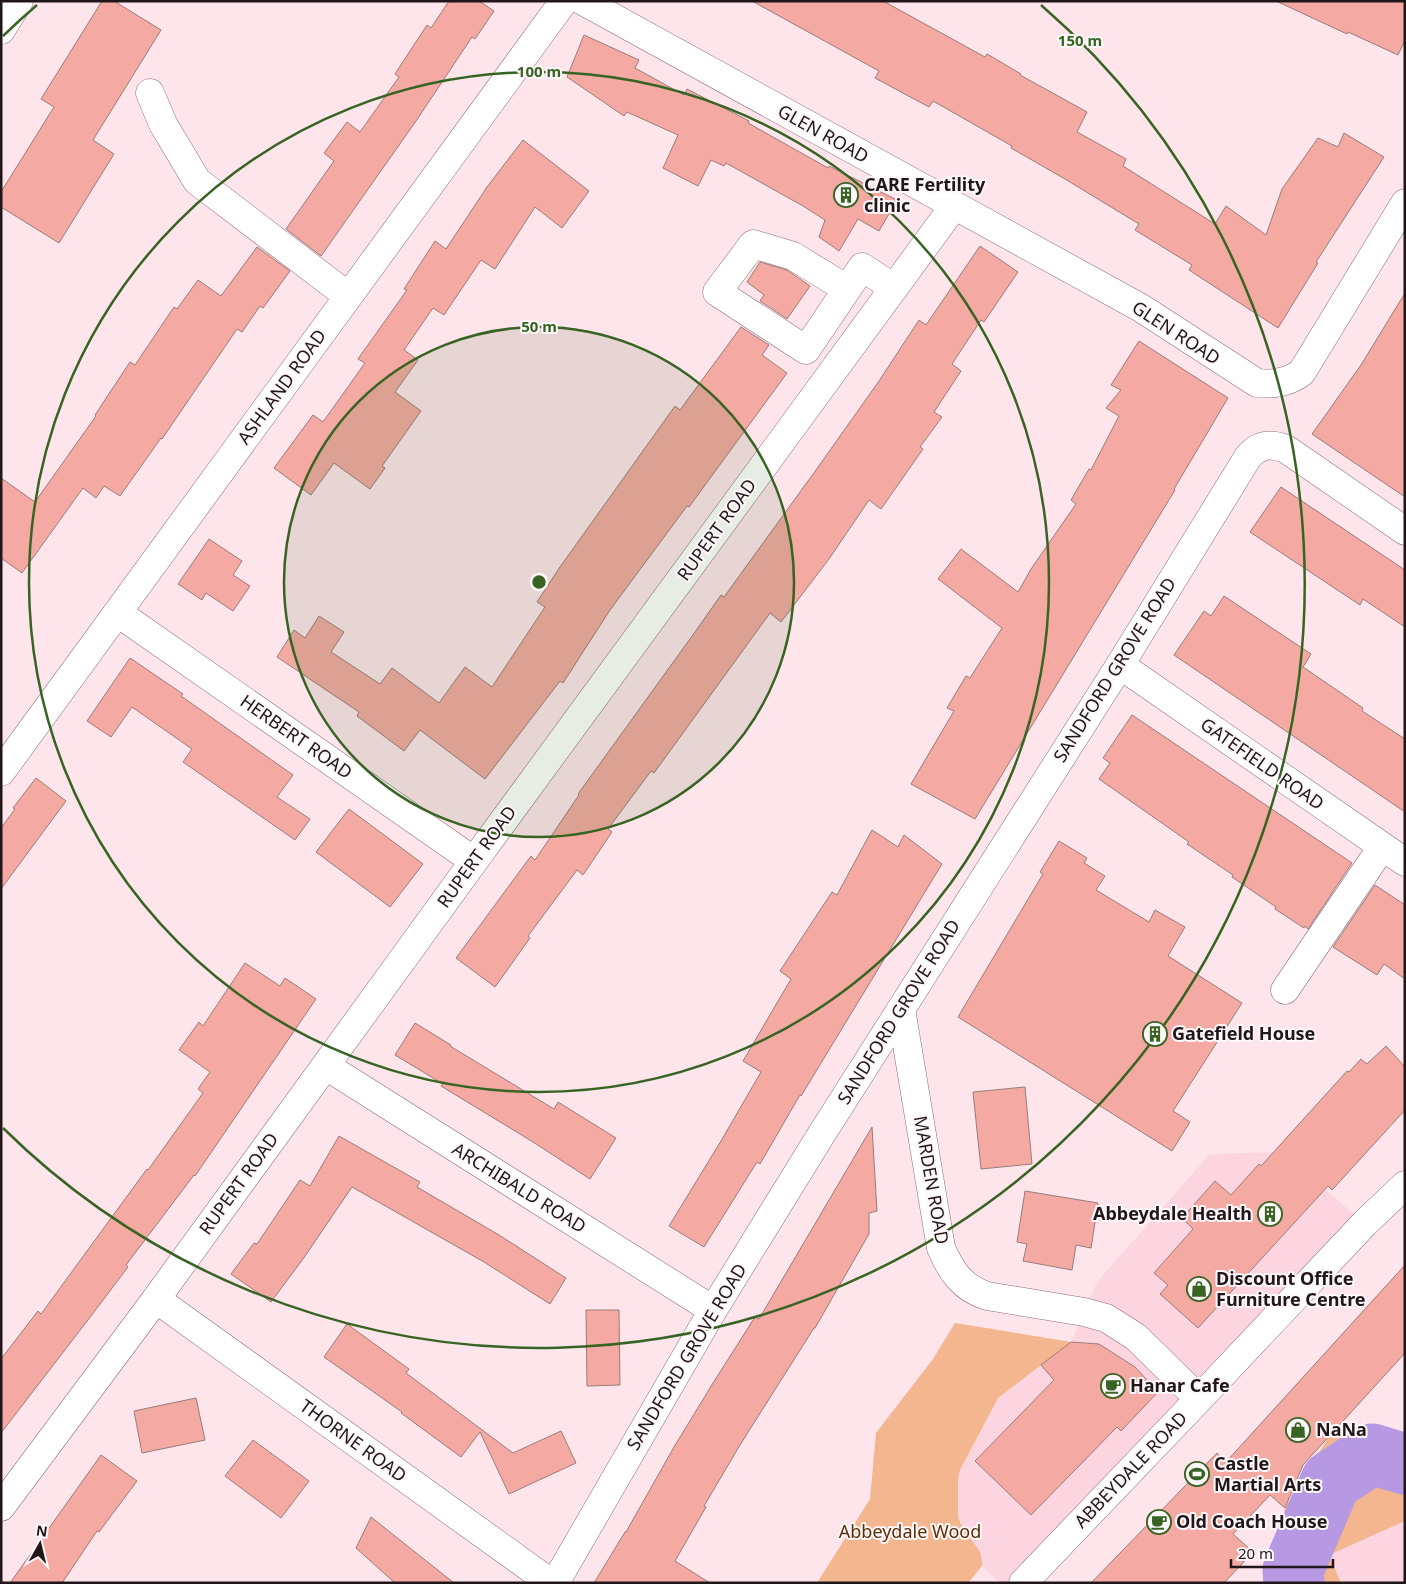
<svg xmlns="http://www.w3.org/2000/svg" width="1406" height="1584" font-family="'Noto Sans',sans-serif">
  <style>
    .built { fill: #fcd5e1 }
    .green { fill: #f3b68e }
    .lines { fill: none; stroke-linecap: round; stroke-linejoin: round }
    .river { stroke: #b698e3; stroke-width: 61 }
    .building { fill: #f4aaa3; stroke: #997c79 }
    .minor-casing { stroke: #896d76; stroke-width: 29 }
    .major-casing { stroke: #896d76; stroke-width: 29 }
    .minor { stroke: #fff; stroke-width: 28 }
    .major { stroke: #fff; stroke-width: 28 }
    .ring { fill: none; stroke: #376423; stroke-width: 2.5 }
    .labels { text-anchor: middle; stroke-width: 4; stroke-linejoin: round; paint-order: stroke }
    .street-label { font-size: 18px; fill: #21161a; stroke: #fef7f9 }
    .poi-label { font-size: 18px; font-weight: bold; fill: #21161a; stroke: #fef7f9; text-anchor: start }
    .park-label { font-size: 18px; fill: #5c2d05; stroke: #fef7f9 }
    .centre { fill: #376423; stroke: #fef7f9; stroke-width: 2.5 }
    .ring-label { font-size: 15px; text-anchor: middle; font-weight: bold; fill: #376423; stroke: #fef7f9; stroke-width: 4; stroke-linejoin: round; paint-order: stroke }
  </style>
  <rect width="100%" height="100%" fill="#fee5ec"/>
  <g class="built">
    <polygon points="1284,1152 1337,1200 1365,1223 1023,1583 1000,1583 982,1566 982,1560 958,1516 958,1474 998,1398 1071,1342 1097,1282 1210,1154"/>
    <polygon points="1405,1521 1405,1583 1341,1583 1328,1555"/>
  </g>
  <g class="green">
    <polygon points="955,1323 1071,1342 998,1398 960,1470 958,1478 958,1516 961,1524 980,1552 982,1561 982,1566 968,1583 817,1583 870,1499 876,1433 933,1359"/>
    <polygon points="1331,1433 1405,1434 1405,1521 1329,1555 1341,1583 1277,1583 1274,1568 1285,1508"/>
  </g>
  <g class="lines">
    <polyline class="river" points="1294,1583 1293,1570 1331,1481 1372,1454 1405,1464"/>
  </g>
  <g class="building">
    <polygon points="102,1 114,1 161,30 93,140 114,154 59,243 1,207 1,192 54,107 41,99"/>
    <polygon points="449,1 479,1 494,11 475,39 472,37 416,121 321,256 286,229 334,161 324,153 347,122 360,132 399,77 395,74 427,25 431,28"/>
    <polygon points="752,1 883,1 985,57 987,54 1021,74 1020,75 1087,112 1077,132 1126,159 1123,166 1215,224 1226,206 1266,235 1282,189 1318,138 1338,147 1344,133 1384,157 1316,262 1318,263 1278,328 1189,270 1192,265 1135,230 1139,224 1065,179 1011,148 1012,146 933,101 929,107 875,78 879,71"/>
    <polygon points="1276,1 1405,1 1405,40 1398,55 1348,32 1347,34"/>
    <polygon points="584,35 639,60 635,68 684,95 687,89 749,121 748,123 828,168 829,166 897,200 879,231 858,219 839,251 819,237 825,220 803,206 726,163 724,166 711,160 698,186 663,168 678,135 627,112 624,116 567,77"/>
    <polygon points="523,140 589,191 562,228 535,207 495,269 481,260 444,315 433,308 404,350 418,360 395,392 421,411 382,466 385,468 370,489 334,463 311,495 274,468 313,415 323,422 365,363 358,359 407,290 404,289 435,241 446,249 487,187"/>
    <polygon points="980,246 1018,272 984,322 981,320 952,364 961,371 934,412 942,417 920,447 923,449 881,509 869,500 829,559 781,622 770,613 654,773 651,771 608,829 612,832 583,875 577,870 528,936 530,938 495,987 456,958 531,856 535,860 579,795 578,794 695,632 721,595 724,597 816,470 879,381 919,320 926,325"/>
    <polygon points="257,247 290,271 263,308 260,306 242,332 237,329 162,439 161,438 120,496 104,486 96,498 83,488 22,573 1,558 1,478 35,502 96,416 95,415 130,362 135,365 174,307 177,309 198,280 221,296"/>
    <polygon points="760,262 787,270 810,286 787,319 760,301 764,295 747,282"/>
    <polygon points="1405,293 1405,497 1312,434 1361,365"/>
    <polygon points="741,327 769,345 762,355 787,373 689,507 687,506 610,610 563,683 560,681 485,779 420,730 404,751 357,716 359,712 277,657 294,630 305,638 319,616 344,632 331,652 380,684 392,668 439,703 465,667 492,687 545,607 537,602 560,567 675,406 680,410"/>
    <polygon points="1139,341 1228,398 1174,489 1175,490 975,819 911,784 954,711 947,708 966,676 970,678 1002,628 938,579 961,549 1018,592 1031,569 1076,504 1071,500 1089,469 1091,470 1119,416 1106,408 1121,390 1111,385"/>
    <polygon points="1281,487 1405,570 1405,627 1363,599 1360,605 1250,532"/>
    <polygon points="209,539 242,561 233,575 250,586 233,611 206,593 202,600 178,584"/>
    <polygon points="1224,596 1311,654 1303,667 1363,708 1362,711 1405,739 1405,812 1174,655 1204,611 1211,616"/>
    <polygon points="130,658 183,694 181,696 293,775 277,797 310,819 295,840 183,762 192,749 132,707 111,737 87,721"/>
    <polygon points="1132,715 1352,863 1308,929 1305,926 1304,928 1275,909 1276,907 1232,877 1233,875 1187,844 1189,842 1099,779 1110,763 1103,758"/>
    <polygon points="36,778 66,801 1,889 1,828 15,809 13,808"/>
    <polygon points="349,809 423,864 390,907 316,852"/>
    <polygon points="872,830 898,847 904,835 942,864 801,1096 800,1095 760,1164 757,1162 704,1247 669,1226 721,1141 761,1072 743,1061 791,979 780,971 832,892 837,895"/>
    <polygon points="1059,841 1087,858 1084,863 1105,876 1096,890 1149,922 1155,910 1185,927 1168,956 1242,1003 1173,1111 1190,1122 1172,1151 958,1017 1043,874 1040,872"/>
    <polygon points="1375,885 1405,905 1405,979 1384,964 1377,975 1333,947"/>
    <polygon points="245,963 280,986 285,978 316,999 195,1176 194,1175 126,1265 128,1267 91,1316 1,1433 1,1359 38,1311 41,1314 147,1169 148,1170 203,1093 198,1089 210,1072 179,1050 199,1022 203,1026"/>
    <polygon points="415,1023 451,1045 450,1046 554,1109 558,1102 616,1138 590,1179 533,1142 441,1086 443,1084 395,1055"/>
    <polygon points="1386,1046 1405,1067 1405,1110 1332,1190 1328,1186 1198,1328 1160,1294 1168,1285 1154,1273 1193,1229 1182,1218 1215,1181 1231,1195 1259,1164 1261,1166 1347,1071 1349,1072 1361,1059 1367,1064"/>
    <polygon points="1025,1087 1032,1164 981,1169 973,1092"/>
    <polygon points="872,1127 877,1211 869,1213 869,1234 815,1328 814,1328 740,1445 704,1506 706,1507 675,1561 710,1583 594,1583 625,1532 626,1532 674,1447 713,1383 755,1317 759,1319"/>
    <polygon points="339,1136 420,1182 417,1187 499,1235 566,1278 550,1304 484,1262 352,1187 303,1259 271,1302 231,1274 254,1243 257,1244 300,1180 310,1186"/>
    <polygon points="1025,1191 1098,1203 1091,1248 1076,1245 1072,1270 1023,1261 1027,1244 1017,1242"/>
    <polygon points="1405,1265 1405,1353 1303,1465 1285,1508 1270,1495 1233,1534 1253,1552 1224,1583 1091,1583 1217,1453 1226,1462"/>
    <polygon points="586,1310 619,1310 620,1385 587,1386"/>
    <polygon points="347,1324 409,1369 406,1373 513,1453 561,1431 576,1463 509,1494 480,1432 461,1457 401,1413 402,1412 324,1357"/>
    <polygon points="1071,1342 1099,1344 1135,1367 1158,1392 1121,1431 1117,1427 1031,1515 975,1461 1054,1380 1041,1365"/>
    <polygon points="196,1398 205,1440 142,1453 134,1411"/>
    <polygon points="253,1440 309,1481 281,1518 225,1476"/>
    <polygon points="101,1455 137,1481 99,1532 97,1531 62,1583 10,1583"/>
    <polygon points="371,1517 454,1583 395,1583 356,1548"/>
  </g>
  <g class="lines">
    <defs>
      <g id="minor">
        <path d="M583,1L1141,308L1257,383C1272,385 1290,382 1302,372L1405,203"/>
        <polyline points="1,30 19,1"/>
        <polyline points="150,93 163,124 197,181 348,296"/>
        <polyline points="847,289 793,256 753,244 717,292 806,350 862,267 894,288"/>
        <polyline points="118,613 474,861"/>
        <polyline points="1120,665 1405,862"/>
        <polyline points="1,772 564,1"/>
        <polyline points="1285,990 1382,847"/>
        <path d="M901,1009L941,1248C951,1271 962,1288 987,1296L1084,1312L1106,1318L1136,1337L1199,1399"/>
        <polyline points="326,1066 713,1310"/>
        <polyline points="156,1299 551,1583"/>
        <polyline points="1,1507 156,1299 474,861 954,206"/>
        <path d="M555,1583L713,1310L821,1135L1120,665L1248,457C1259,444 1271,443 1286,449L1405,531"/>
      </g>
      <polyline id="major" points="1023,1583 1199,1399 1365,1223 1405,1185"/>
    </defs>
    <use href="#minor" class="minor-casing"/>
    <use href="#major" class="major-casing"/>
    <use href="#minor" class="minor"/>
    <use href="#major" class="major"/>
  </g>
  <circle cx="539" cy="582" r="255" fill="#376423" fill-opacity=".12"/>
  <g class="ring">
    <circle cx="539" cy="582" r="255"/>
    <circle cx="539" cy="582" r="510"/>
    <path d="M3 36A765 765 0 0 1 37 5M1041 5A765 765 0 1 1 3 1128"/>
  </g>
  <defs>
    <symbol id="building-ring" viewBox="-11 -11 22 22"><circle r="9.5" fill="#fef7f9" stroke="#376423" stroke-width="1.5"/><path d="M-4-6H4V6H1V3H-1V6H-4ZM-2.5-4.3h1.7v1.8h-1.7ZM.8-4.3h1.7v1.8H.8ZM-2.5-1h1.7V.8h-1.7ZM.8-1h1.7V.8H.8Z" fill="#376423"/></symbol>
    <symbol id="shop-ring" viewBox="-11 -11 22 22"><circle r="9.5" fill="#fef7f9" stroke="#376423" stroke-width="1.5"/><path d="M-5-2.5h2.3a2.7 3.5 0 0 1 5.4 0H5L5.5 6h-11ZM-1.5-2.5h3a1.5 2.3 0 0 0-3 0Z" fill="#376423"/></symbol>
    <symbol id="cafe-ring" viewBox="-11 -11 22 22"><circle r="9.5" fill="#fef7f9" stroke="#376423" stroke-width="1.5"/><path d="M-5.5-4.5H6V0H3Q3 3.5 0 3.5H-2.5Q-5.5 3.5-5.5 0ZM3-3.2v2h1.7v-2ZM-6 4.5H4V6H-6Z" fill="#376423"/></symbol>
    <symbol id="stadium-ring" viewBox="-11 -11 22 22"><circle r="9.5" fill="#fef7f9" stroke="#376423" stroke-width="1.5"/><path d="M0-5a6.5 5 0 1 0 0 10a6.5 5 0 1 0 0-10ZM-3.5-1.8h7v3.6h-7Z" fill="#376423"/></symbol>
  </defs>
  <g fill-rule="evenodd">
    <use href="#building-ring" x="832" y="181" width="28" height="28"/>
    <use href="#building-ring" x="1141" y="1020" width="28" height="28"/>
    <use href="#building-ring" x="1256" y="1200" width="28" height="28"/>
    <use href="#shop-ring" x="1185" y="1275" width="28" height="28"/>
    <use href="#cafe-ring" x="1099" y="1372" width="28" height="28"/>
    <use href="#shop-ring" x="1284" y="1416" width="28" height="28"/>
    <use href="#stadium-ring" x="1183" y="1460" width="28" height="28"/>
    <use href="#cafe-ring" x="1145" y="1508" width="28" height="28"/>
  </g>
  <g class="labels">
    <g class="street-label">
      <text transform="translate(823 134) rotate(29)" y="6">GLEN ROAD</text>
      <text transform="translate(1176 333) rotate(33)" y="6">GLEN ROAD</text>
      <text transform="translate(282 387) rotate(-54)" y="6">ASHLAND ROAD</text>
      <text transform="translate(717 530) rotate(-54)" y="6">RUPERT ROAD</text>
      <text transform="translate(1115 670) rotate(-58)" y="6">SANDFORD GROVE ROAD</text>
      <text transform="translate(296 737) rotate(35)" y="6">HERBERT ROAD</text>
      <text transform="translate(1262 764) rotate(35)" y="6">GATEFIELD ROAD</text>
      <text transform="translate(477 857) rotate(-54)" y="6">RUPERT ROAD</text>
      <text transform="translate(899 1012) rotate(-58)" y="6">SANDFORD GROVE ROAD</text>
      <text transform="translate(931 1180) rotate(80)" y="6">MARDEN ROAD</text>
      <text transform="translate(239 1184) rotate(-54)" y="6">RUPERT ROAD</text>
      <text transform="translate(519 1188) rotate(32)" y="6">ARCHIBALD ROAD</text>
      <text transform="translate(687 1357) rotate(-59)" y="6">SANDFORD GROVE ROAD</text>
      <text transform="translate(353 1441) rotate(36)" y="6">THORNE ROAD</text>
      <text transform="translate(1131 1470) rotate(-46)" y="6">ABBEYDALE ROAD</text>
    </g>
    <g class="poi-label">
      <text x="864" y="191">CARE Fertility<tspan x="864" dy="21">clinic</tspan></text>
      <text x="1172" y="1040">Gatefield House</text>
      <text x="1252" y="1220" text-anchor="end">Abbeydale Health</text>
      <text x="1216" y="1285">Discount Office<tspan x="1216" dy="21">Furniture Centre</tspan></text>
      <text x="1130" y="1392">Hanar Cafe</text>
      <text x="1316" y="1436">NaNa</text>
      <text x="1214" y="1470">Castle<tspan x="1214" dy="21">Martial Arts</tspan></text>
      <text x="1176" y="1528">Old Coach House</text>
    </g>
    <g class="park-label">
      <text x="910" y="1538">Abbeydale Wood</text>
    </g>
  </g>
  <circle cx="539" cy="582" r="8" class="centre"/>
  <g class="ring-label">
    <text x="1080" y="46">150 m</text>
    <text x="539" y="77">100 m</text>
    <text x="539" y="332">50 m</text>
  </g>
  <rect width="1406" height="1584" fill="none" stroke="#21161a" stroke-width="5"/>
  <g transform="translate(40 1544) rotate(8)" stroke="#fef7f9" stroke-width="4" paint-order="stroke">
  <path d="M0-4L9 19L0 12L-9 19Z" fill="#21161a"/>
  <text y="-8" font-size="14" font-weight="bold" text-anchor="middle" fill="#21161a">N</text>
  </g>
  <path d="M1231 1559v8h102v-8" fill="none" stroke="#21161a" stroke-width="2.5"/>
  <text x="1238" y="1559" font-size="15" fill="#21161a" stroke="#fef7f9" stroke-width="4" paint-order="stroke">20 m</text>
</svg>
